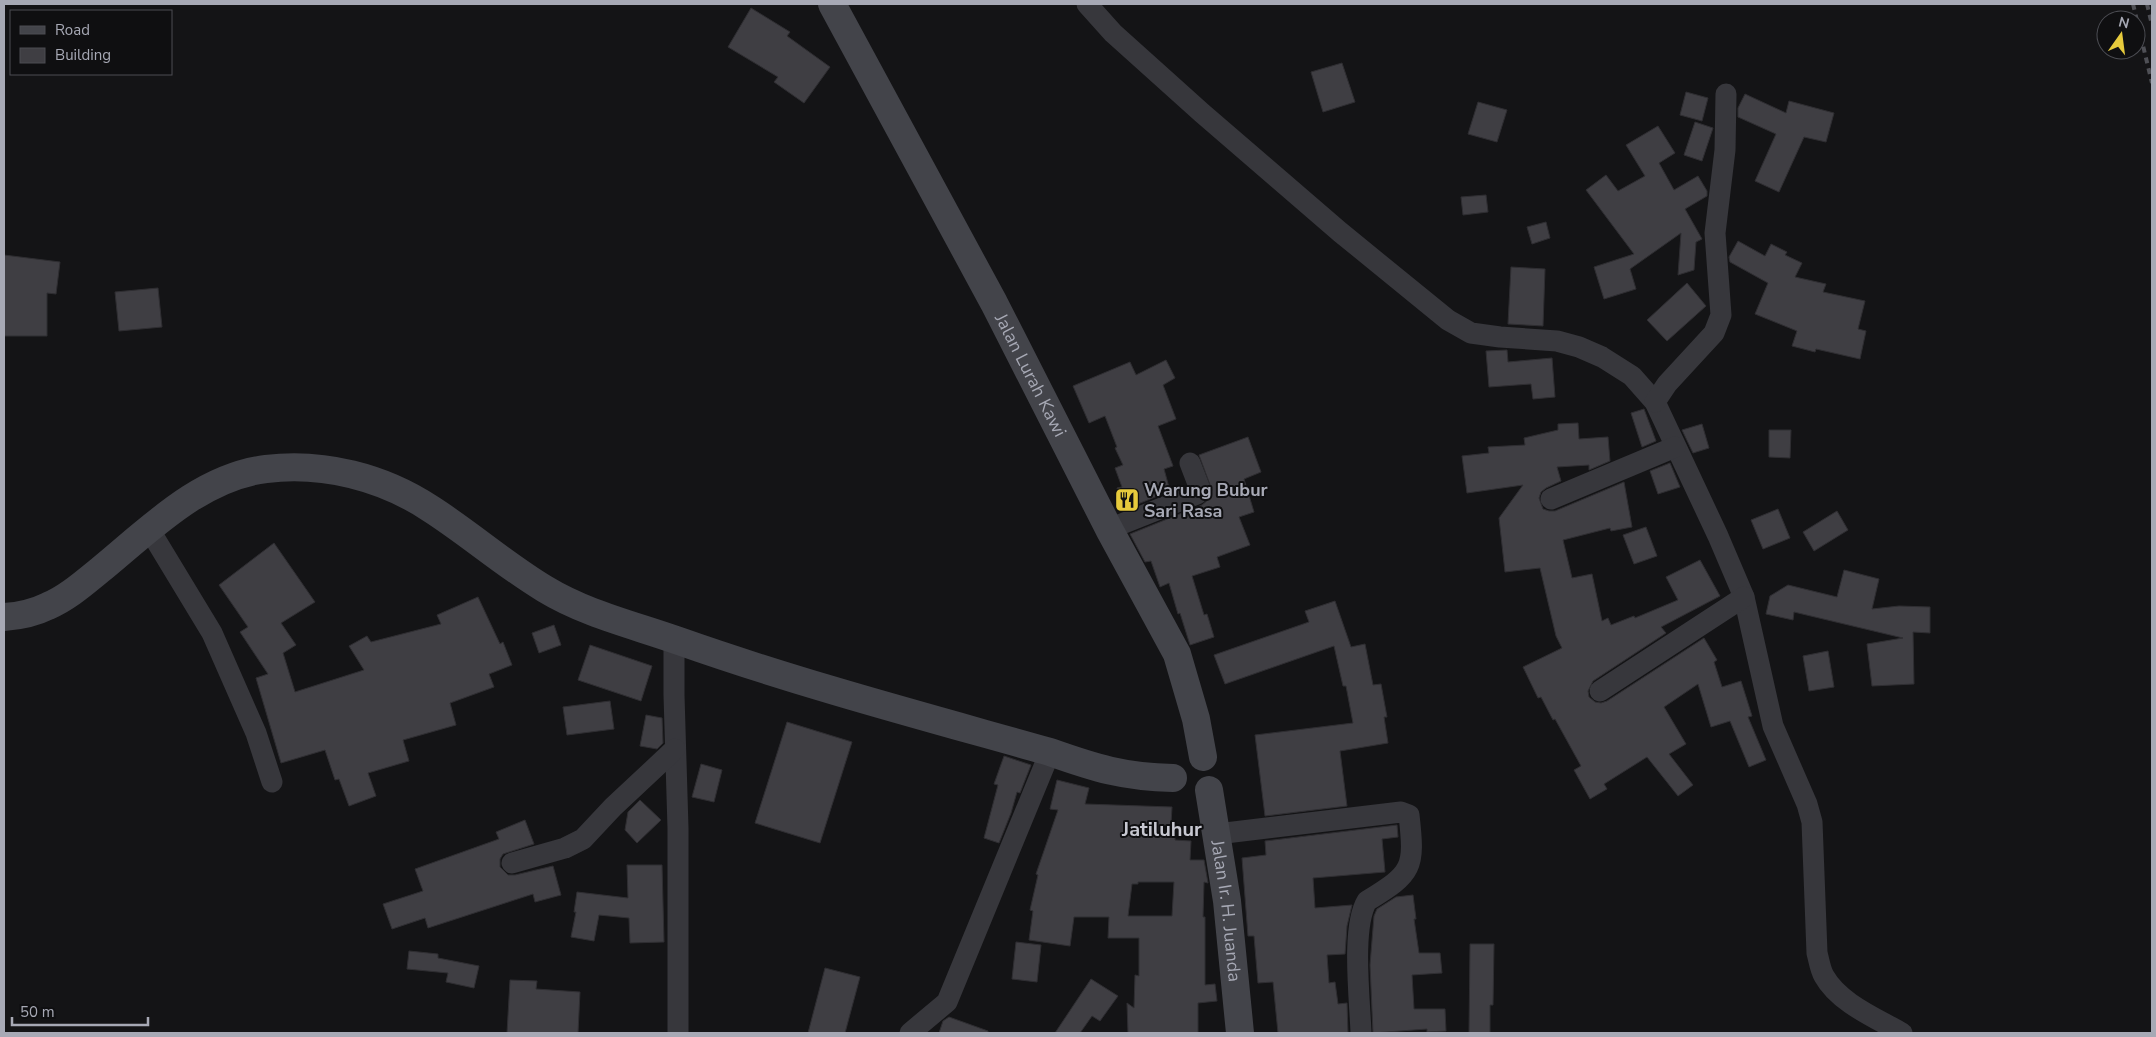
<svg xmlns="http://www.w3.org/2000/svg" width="2156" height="1037" font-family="'Nunito Sans',sans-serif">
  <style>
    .building { fill: #3f3e43; stroke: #2f2e32; fill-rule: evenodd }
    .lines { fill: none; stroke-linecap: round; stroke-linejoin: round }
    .street { stroke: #37373c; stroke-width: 21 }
    .secondary { stroke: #43444a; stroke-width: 28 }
    .rail { stroke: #4e4f55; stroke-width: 4; stroke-dasharray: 6 5; stroke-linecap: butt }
    .labels { text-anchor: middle; stroke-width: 4; stroke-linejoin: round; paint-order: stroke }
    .street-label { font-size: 18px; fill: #a7a9b5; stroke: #0f0f11 }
    .poi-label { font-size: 18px; font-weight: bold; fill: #a7a9b5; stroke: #0f0f11; text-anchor: start }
    .quarter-label { font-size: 20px; font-weight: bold; fill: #c7c8d1; stroke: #0f0f11 }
  </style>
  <rect width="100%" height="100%" fill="#141416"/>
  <g class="building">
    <polygon points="751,8 790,32 787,36 830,67 804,103 774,82 778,77 728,47"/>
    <polygon points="1342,63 1355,102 1323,112 1311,72"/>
    <polygon points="1686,92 1708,98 1702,121 1680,115"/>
    <polygon points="1745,94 1786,113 1789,101 1834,113 1826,142 1804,137 1779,192 1755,181 1776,134 1738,117 1738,108"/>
    <polygon points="1478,102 1507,110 1497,142 1468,134"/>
    <polygon points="1695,122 1713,128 1702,161 1684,155"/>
    <polygon points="1658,126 1675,153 1659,163 1674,190 1698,176 1707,191 1707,196 1685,209 1702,239 1696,242 1694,270 1678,275 1681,233 1630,269 1636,289 1604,299 1594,267 1634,254 1586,190 1606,175 1618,191 1645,176 1626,145"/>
    <polygon points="1486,195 1488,212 1463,215 1461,197"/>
    <polygon points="1546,222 1550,238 1532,244 1527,227"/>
    <polygon points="1738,241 1765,256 1771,244 1787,252 1785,255 1802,263 1795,277 1826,284 1823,292 1865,301 1858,329 1866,331 1860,359 1816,349 1815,352 1792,346 1797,331 1755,314 1768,283 1730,262 1729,257"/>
    <polygon points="4,255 60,262 56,294 47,293 47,336 4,336"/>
    <polygon points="1511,267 1545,269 1543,326 1508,324"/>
    <polygon points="1687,283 1706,306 1667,341 1647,320"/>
    <polygon points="158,288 162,327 119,331 115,292"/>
    <polygon points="1507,350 1508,362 1552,358 1555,397 1533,399 1531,384 1489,387 1486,351"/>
    <polygon points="1166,360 1175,378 1163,385 1176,419 1158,426 1173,466 1164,469 1170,491 1123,510 1117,488 1122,487 1115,468 1123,465 1115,448 1117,447 1105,416 1089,423 1073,386 1130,362 1136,375"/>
    <polygon points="1644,409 1656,441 1642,447 1631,413"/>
    <polygon points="1578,423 1579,439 1608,437 1610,461 1589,470 1589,465 1557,467 1561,481 1546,488 1541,492 1539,498 1543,509 1549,511 1555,511 1624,482 1632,527 1611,531 1610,528 1563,540 1572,578 1592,574 1602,621 1608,618 1611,625 1634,616 1635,618 1678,600 1666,577 1700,560 1720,596 1661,627 1666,633 1593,681 1588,691 1589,697 1595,702 1601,703 1607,701 1704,638 1717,660 1714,662 1722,687 1741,681 1752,716 1748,717 1766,760 1749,767 1730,721 1711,727 1698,684 1664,707 1686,744 1669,754 1693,785 1678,796 1647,757 1604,784 1607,789 1590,799 1574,770 1581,766 1555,719 1553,720 1541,697 1538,698 1523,667 1562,648 1556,636 1540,568 1505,572 1499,518 1523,485 1467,493 1462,456 1489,453 1488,447 1525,445 1524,438 1558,430 1558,424"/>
    <polygon points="1702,424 1709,448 1693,453 1682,430"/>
    <polygon points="1769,430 1791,430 1790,458 1769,457"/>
    <polygon points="1248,437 1261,472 1244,479 1254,512 1239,517 1250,545 1217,557 1220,567 1192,576 1204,615 1207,614 1214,637 1190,645 1180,613 1178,614 1169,583 1160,587 1151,561 1145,562 1130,534 1202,505 1208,500 1212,490 1199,455"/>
    <polygon points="1670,463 1680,487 1658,494 1650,471"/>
    <polygon points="1778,509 1790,538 1763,549 1751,520"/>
    <polygon points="1837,511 1848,530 1814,551 1803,532"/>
    <polygon points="1646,527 1657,556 1634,564 1623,535"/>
    <polygon points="274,543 315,602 281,623 296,645 283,653 295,692 364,670 349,646 367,636 371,642 441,624 437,615 478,597 500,644 503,642 512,665 489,674 494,687 450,703 456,725 403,740 409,761 368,773 376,796 349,806 339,779 335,780 325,750 281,763 256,678 268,674 240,632 248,627 219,585"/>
    <polygon points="1844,570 1879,579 1872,609 1899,606 1930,607 1930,633 1913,632 1914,684 1872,686 1867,644 1903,638 1794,612 1793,620 1766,614 1770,596 1788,585 1837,597"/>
    <polygon points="1335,601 1351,647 1365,644 1373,685 1381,684 1387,717 1384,717 1388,743 1340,751 1347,806 1265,816 1255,735 1353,723 1346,686 1343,686 1334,646 1225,684 1214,655 1309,622 1305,611"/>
    <polygon points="554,625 561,645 539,653 532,633"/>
    <polygon points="590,645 652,666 641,701 578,680"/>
    <polygon points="1828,651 1834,687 1809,691 1803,656"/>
    <polygon points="610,701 614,729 567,735 563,707"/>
    <polygon points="646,715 662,718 663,743 657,749 640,746"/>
    <polygon points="787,722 852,742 820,843 755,823"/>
    <polygon points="1004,756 1031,765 1020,793 1017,792 1011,813 999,843 984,838 998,785 994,784"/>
    <polygon points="701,764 722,770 714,802 692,797"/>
    <path d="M1057,780L1089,788L1085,804L1172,807L1171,824H1175V840L1191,841L1190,860H1204L1208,883L1204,882L1203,917H1205V985L1215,984L1217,1001L1198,1003V1033H1128L1127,1003L1134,1008L1135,975L1139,976V938H1108L1109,917H1074L1070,946L1029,940L1033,911L1030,910L1038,875L1036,874L1058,810L1050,809ZM1138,882H1174L1172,916H1128L1132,884H1138Z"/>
    <polygon points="640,800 661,820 637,843 625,830 628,812"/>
    <polygon points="525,820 534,844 503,854 500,859 500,867 508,875 515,875 553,866 561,895 535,902 533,894 428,928 425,918 392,929 383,904 423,891 415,869 499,839 496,832"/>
    <polygon points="1397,825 1398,837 1382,839 1385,872 1313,878 1315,908 1352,905 1347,926 1345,954 1327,955 1329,983 1335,982 1338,1004 1347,1003 1348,1033 1278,1033 1273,982 1258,983 1254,936 1248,936 1242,858 1266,855 1265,841"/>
    <polygon points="627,865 662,865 664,942 630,943 629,918 599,915 594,941 571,937 576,912 574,912 577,892 628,898"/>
    <polygon points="1413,895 1416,919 1414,919 1419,953 1440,953 1442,973 1412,975 1414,1009 1445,1009 1446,1031 1427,1032 1427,1029 1373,1033 1370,965 1374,916 1377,909 1396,897"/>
    <polygon points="1016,942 1041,945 1037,982 1012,979"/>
    <polygon points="1470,944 1494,944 1493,1005 1490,1005 1490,1033 1469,1033"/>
    <polygon points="409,951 438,954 438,958 479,966 474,988 446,982 448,973 407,969"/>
    <polygon points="825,968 860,977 845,1033 808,1033"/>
    <polygon points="1091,979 1118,996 1100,1021 1092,1016 1080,1033 1055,1033"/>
    <polygon points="510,980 537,981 536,989 580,992 578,1033 507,1033"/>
    <polygon points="949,1017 988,1031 988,1033 939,1033 943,1021"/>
  </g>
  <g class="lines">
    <g class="street">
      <path d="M1087,4L1113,33L1202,113L1340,232L1448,320L1471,333L1500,337L1557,341L1579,347L1602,357L1632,376L1655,402L1718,536L1744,597L1773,726L1807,804L1812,822L1817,953C1819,960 1820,969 1824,976C1839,1003 1876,1018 1902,1033"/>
      <polyline points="1655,402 1667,384 1714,333 1721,315 1715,233 1725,150 1726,94"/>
      <polyline points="1551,499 1675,447"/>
      <polyline points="149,529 212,633 256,733 272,782"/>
      <polyline points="1109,529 1197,494 1200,489 1190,463"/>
      <polyline points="674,640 674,695 678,828 678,1033"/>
      <polyline points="1600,691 1744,597"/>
      <path d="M1217,834L1401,812L1409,815C1415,868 1413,873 1367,901C1351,927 1360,1001 1361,1033"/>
      <polyline points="512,863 565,848 583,839 613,807 675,749"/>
      <polyline points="910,1033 947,1002 1050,752"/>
    </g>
    <g class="secondary">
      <path id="s1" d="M832,4L994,303L1109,529L1177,654L1196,719L1203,757"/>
      <path d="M4,617C19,616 34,613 48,606C67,598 84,583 100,570C149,530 200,477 266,469C323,462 383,477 431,509C470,534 505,565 545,589C586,614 634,625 679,641C801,684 926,717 1050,752C1095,768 1124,777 1173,778"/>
      <path id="s2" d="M1209,790L1227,901L1240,1033"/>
    </g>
    <g class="rail">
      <polyline points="2133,4 2152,83"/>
      <polyline points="2147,4 2152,25"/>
    </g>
  </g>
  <defs>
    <symbol id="restaurant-square" viewBox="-11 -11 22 22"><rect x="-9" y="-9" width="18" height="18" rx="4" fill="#e6ca3c" stroke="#0f0f11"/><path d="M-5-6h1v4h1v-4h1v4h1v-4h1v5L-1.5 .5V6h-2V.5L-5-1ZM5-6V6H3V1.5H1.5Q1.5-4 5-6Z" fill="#111"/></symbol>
  </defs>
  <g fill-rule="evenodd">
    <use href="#restaurant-square" x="1113" y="486" width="28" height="28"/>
  </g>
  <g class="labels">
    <g class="street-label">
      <text dy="6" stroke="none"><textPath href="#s1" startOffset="421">Jalan Lurah Kawi</textPath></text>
      <text dy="6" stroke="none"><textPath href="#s2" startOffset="122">Jalan Ir. H. Juanda</textPath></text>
    </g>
    <g class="poi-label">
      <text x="1144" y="496">Warung Bubur<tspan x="1144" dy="21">Sari Rasa</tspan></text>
    </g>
    <g class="quarter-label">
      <text x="1162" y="836">Jatiluhur</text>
    </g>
  </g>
  <rect width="2156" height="1037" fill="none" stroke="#a7a9b5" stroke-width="10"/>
  <rect x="10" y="10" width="162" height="65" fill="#0f0f11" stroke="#4c4d53"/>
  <rect x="20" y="26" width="25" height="8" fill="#43444a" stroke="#4c4d53"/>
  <text x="55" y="35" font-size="15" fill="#a7a9b5">Road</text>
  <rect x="20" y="48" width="25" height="15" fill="#3f3e43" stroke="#4c4d53"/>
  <text x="55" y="60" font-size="15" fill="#a7a9b5">Building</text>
  <g transform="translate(2121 35) rotate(14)"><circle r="24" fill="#0f0f11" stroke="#4c4d53"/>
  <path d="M0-4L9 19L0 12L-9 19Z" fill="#e6ca3c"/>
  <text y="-8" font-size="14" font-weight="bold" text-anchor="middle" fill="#a7a9b5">N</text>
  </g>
  <path d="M12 1017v8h136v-8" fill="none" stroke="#a7a9b5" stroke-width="2.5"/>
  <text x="20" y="1017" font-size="15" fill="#a7a9b5" stroke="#0f0f11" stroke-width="4" paint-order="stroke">50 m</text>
</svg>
